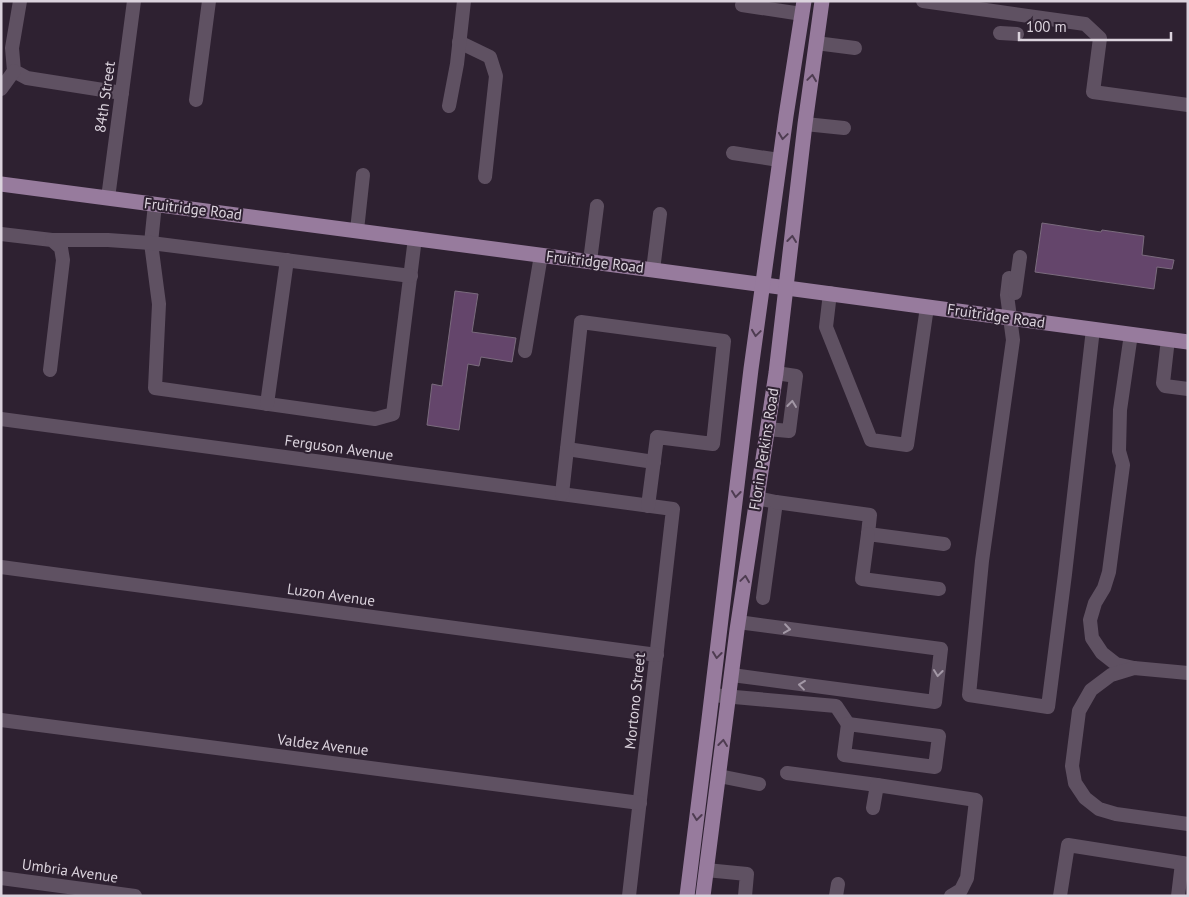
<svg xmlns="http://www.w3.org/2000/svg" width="1189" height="897" font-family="'PT Sans',sans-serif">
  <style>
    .building { fill: #64456b; stroke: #7a6b7d }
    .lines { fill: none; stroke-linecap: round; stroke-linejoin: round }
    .minor { stroke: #5f5162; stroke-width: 14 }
    .major { stroke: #977b9d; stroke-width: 15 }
    .oneway { stroke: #4e3c51 }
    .oneway2 { stroke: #a398a6 }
    .labels { text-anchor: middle; stroke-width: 4; stroke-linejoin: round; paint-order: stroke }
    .street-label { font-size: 15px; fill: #dbd3dd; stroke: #2e2131 }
  </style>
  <rect width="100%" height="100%" fill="#2e2131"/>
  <g class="building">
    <polygon points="1042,223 1101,232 1102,230 1144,236 1142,255 1174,260 1172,269 1157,267 1154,289 1035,272"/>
    <polygon points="455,291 478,294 472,332 516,338 512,362 481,357 479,366 468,364 459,430 427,425 432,384 442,386"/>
  </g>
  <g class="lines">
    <g class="minor">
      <polyline points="20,1 12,48 14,71 27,78 122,93"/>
      <polyline points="923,1 1085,24 1100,38 1093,92 1188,105"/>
      <polyline points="742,5 802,14"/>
      <polyline points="1000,33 1017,34"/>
      <polyline points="459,42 490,57 496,76 485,177"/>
      <polyline points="816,43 855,48"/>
      <polyline points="1,89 14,71"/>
      <polyline points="196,100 209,1"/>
      <polyline points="449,106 457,64 464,1"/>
      <polyline points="805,124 844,128"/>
      <polyline points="733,153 779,160"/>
      <polyline points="108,198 134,1"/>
      <polyline points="155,204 151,243 159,304 155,388 375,419 393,414 415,238"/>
      <polyline points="357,230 363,175"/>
      <polyline points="1,234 52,240 61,248 63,260 50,370"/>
      <polyline points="52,240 108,240 151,243 411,276"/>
      <polyline points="590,261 597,206"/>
      <polyline points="653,270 660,214"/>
      <polyline points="1009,278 1007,295 1013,340 982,561 969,695 1048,707 1065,574 1093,329"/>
      <polyline points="830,293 826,327 871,440 907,445 927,307"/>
      <polyline points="1015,293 1020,257"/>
      <polyline points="1131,334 1120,410 1119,451 1123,465 1109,572 1104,588 1095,603 1090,620 1092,638 1102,653 1116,664 1134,668"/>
      <polyline points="1168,339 1163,383 1165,386 1188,389"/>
      <polyline points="525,351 541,255"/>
      <polyline points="267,404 287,260"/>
      <polyline points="1,419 673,509 629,896"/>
      <polyline points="767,429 789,431 796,376 776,373"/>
      <polyline points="567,449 654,462"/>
      <polyline points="562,494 581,322 724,341 713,444 657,437 648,506"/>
      <polyline points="757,498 776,502 763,598"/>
      <polyline points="776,502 870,515 868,534 944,544"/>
      <polyline points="868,534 862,579 939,589"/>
      <polyline points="1,567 657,655"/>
      <polyline points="1188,673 1134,668 1111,675 1091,690 1079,711 1072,766 1075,783 1085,798 1099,809 1116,814 1188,824"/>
      <polyline points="732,675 935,702 941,649 738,622"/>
      <polyline points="712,695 836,706 848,724"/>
      <polyline points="1,720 640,803"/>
      <polygon points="848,724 939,736 935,767 844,755"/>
      <polyline points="787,773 877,785"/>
      <polyline points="719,776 759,784"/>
      <polyline points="873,808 877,785 976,800 967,878 961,890 951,896"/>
      <polyline points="706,870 747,874 745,896"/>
      <polyline points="1,878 135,896"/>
      <polyline points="836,896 838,884"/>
      <polyline points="1060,896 1068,845 1182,863"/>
      <polyline points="1178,896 1182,863 1188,864"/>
    </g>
    <g class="major">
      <polyline points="1,184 653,270 1188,342"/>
      <polyline points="687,896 709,719 751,369 786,116 804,1"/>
      <polyline points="703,896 737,630 776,373 805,124 822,1"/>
    </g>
  </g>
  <defs><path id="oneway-chevron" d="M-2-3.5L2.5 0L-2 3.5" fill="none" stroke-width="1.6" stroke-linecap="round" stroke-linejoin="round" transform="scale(1.25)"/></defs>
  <g class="oneway">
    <use href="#oneway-chevron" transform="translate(812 78) rotate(-82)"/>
    <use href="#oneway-chevron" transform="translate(783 136) rotate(98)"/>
    <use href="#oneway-chevron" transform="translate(792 239) rotate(-83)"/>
    <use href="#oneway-chevron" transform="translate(756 333) rotate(98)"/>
    <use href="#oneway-chevron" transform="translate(736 494) rotate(97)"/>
    <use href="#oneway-chevron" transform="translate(745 579) rotate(-82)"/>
    <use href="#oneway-chevron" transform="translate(717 655) rotate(97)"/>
    <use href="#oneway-chevron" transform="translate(723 743) rotate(-83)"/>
    <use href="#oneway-chevron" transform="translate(697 817) rotate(97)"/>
  </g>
  <g class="oneway2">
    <use href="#oneway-chevron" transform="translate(792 404) rotate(-83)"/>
    <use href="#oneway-chevron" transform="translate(787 629) rotate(8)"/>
    <use href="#oneway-chevron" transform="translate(938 673) rotate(97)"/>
    <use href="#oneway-chevron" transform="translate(802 685) rotate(-173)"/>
  </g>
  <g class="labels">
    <g class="street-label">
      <text transform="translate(105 97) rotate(-82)" y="5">84th Street</text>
      <text transform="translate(193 209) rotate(7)" y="5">Fruitridge Road</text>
      <text transform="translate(595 262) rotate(7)" y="5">Fruitridge Road</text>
      <text transform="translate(996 316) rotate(8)" y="5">Fruitridge Road</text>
      <text transform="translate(339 448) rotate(8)" y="5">Ferguson Avenue</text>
      <text transform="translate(764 449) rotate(-81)" y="5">Florin Perkins Road</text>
      <text transform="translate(331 595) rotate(8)" y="5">Luzon Avenue</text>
      <text transform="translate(635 701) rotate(-84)" y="5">Mortono Street</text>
      <text transform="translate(323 745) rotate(7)" y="5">Valdez Avenue</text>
      <text transform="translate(70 871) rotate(8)" y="5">Umbria Avenue</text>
    </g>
  </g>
  <rect width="1189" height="897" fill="none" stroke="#dbd3dd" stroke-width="5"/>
  <path d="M1019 32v8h152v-8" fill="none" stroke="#dbd3dd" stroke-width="2.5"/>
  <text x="1026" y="32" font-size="15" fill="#dbd3dd" stroke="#2e2131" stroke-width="4" paint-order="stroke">100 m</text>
</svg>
